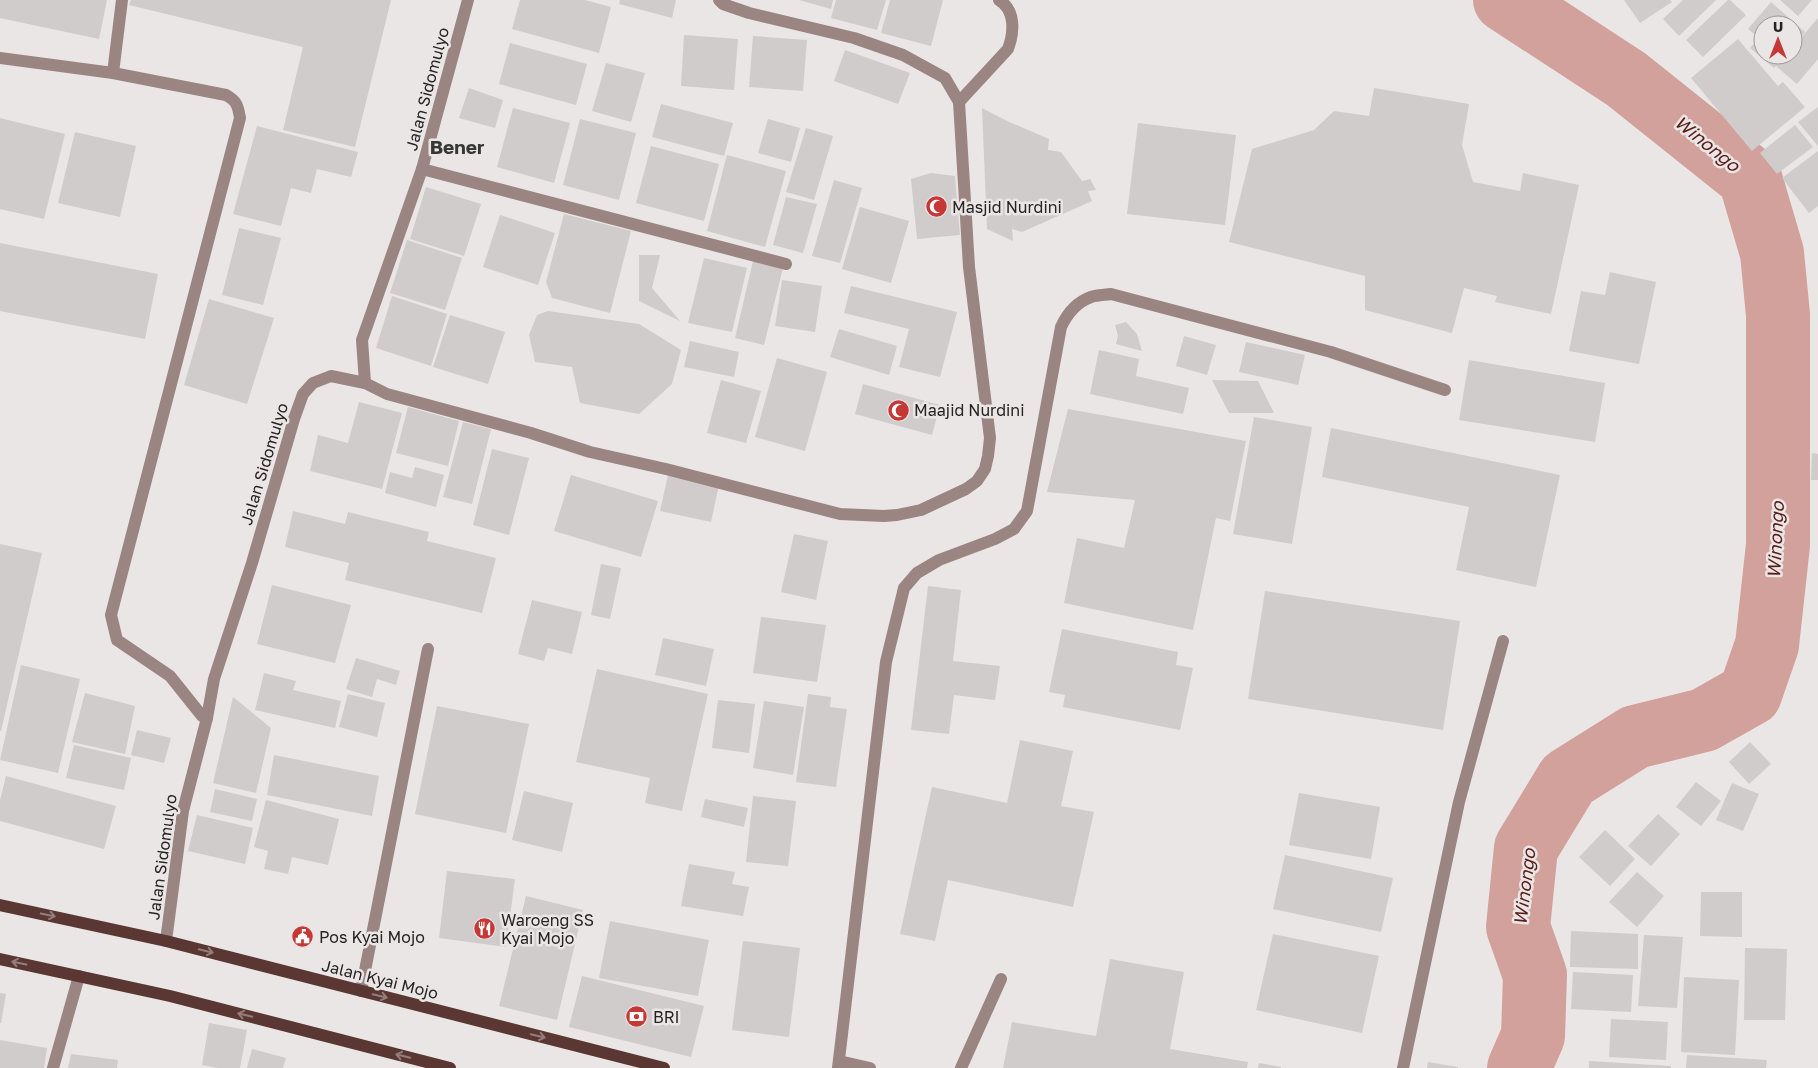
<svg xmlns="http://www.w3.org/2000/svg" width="1818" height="1068" font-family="'Golos Text',sans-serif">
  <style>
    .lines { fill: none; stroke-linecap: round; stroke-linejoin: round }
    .river { stroke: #d3a19b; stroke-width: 64 }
    .building { fill: #d0cccc }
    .minor { stroke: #9b8582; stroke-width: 12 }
    .major { stroke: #5a3733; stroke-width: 12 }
    .oneway { stroke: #947d7a }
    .labels { text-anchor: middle; stroke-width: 5; stroke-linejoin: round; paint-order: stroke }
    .street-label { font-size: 16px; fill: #252323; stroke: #eae6e5 }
    .poi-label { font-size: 16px; fill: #252323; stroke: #eae6e5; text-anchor: start }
    .water-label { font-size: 18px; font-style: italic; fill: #591c19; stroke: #eae6e5 }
    .quarter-label { font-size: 19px; font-weight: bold; fill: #393636; stroke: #eae6e5 }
  </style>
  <rect width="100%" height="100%" fill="#eae6e5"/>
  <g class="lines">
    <polyline class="river" points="1505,0 1626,79 1750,178 1772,253 1778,315 1778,545 1767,645 1750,694 1704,720 1635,737 1568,779 1526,848 1518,927 1535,975 1533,1036 1519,1068"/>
  </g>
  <g class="building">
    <polygon points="0,0 107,0 99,39 0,18"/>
    <polygon points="131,0 391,0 355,147 283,130 303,47 129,5"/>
    <polygon points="520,0 585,0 611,7 599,53 512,29"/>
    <polygon points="620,0 676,0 672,18 619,4"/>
    <polygon points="799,0 833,0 831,9"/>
    <polygon points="836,0 886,0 877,30 831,18"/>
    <polygon points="890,0 943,0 931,46 881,33"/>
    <polygon points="1624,0 1670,0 1672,2 1640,23"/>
    <polygon points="1683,0 1716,0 1679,36 1663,19"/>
    <polygon points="1728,0 1730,0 1746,15 1703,57 1686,40"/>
    <polygon points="1780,0 1812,0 1798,16"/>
    <polygon points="1771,2 1805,32 1793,46 1793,25 1763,25 1763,55 1785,55 1779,63 1786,55 1793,55 1793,47 1818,18 1818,59 1797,84 1776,66 1774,68 1750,48 1759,38 1748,29"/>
    <polygon points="684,35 738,39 734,90 681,86"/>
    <polygon points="753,36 807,40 803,91 749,87"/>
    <polygon points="1738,39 1778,86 1783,82 1805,107 1752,151 1691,78"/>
    <polygon points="510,43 587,64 576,105 499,84"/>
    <polygon points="845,50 910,73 898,104 834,81"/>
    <polygon points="606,63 645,73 631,122 592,111"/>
    <polygon points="469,88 503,100 495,128 459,118"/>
    <polygon points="1374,88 1469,104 1462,145 1473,182 1520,191 1523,173 1579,185 1551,314 1495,302 1497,296 1464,288 1452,333 1365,310 1365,276 1229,242 1252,149 1314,130 1334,111 1369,116"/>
    <polygon points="661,104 733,123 724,156 652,137"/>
    <polygon points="1818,107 1818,146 1798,122"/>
    <polygon points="513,108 570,123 554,183 497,167"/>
    <polygon points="982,108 1007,121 1049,139 1048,150 1061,152 1082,181 1090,179 1096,190 1088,191 1092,201 1022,232 1012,229 1013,241 987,229"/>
    <polygon points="0,118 65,134 44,219 0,209"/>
    <polygon points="580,119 636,133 619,200 563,185"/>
    <polygon points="768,119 800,128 791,162 758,153"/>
    <polygon points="1138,123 1236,135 1225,225 1127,214"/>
    <polygon points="1795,125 1813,147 1777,174 1760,153"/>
    <polygon points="257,126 358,152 351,177 317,169 311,193 291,188 281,226 233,214"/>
    <polygon points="806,128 833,136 814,200 786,192"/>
    <polygon points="75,132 136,146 120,217 58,203"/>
    <polygon points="651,146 719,164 704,221 636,203"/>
    <polygon points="1818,151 1818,206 1809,213 1782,178"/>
    <polygon points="727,155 786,171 765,247 707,231"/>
    <polygon points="931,173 955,176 960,235 917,239 911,179"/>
    <polygon points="834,180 862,188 840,263 812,256"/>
    <polygon points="426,187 481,204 464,256 410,239"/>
    <polygon points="786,197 817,204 803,253 773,245"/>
    <polygon points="860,207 909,221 891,283 842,269"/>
    <polygon points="564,214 631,231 610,313 552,298 546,282"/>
    <polygon points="500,215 555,233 538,285 483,267"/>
    <polygon points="239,228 281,238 263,305 222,295"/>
    <polygon points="407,240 462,258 445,310 390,293"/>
    <polygon points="0,243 158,274 145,339 0,311"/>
    <polygon points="639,255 660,255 652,288 680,321 639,301"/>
    <polygon points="704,258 747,268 732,332 688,323"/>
    <polygon points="753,261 783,268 764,345 735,338"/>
    <polygon points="1610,272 1656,282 1639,364 1569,351 1581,291 1605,295"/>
    <polygon points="782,280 822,286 815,332 775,326"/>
    <polygon points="851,286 957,312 940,377 899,367 909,329 844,313"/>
    <polygon points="392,296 447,314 431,366 376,348"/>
    <polygon points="209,299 274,318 247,404 184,385"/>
    <polygon points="548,311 639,324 681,350 672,384 639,414 580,403 572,367 535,362 529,335 537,315"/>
    <polygon points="450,315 505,332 488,384 433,367"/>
    <polygon points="1126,322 1137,334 1142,351 1116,344 1118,336 1115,325"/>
    <polygon points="839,329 897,346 889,375 830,357"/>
    <polygon points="1184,336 1216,345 1207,375 1176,366"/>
    <polygon points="690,341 739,352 734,377 684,367"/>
    <polygon points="1246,342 1305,355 1298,385 1239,372"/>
    <polygon points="1099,350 1139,359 1136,376 1189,388 1183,414 1090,394"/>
    <polygon points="777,358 827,372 805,451 755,437"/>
    <polygon points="1469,360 1605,383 1595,442 1459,420"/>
    <polygon points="721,380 761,391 746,443 707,433"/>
    <polygon points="1212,380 1258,381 1274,413 1229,413"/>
    <polygon points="863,384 940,405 932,435 855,414"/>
    <polygon points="359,402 402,413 382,489 310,471 318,435 348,443"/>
    <polygon points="408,407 459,421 448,466 396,453"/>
    <polygon points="1068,409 1246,441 1230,521 1216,518 1193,630 1064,603 1077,538 1124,548 1135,500 1047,492"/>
    <polygon points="1254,417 1312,427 1292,544 1233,534"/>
    <polygon points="463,422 491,429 472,504 443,497"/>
    <polygon points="1331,428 1560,475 1536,587 1456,570 1469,507 1322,477"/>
    <polygon points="492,449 529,458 509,535 473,525"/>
    <polygon points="1812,453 1818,454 1818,480 1811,480"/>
    <polygon points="415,467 444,475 436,507 385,493 390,472 412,478"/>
    <polygon points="571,475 658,501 641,557 554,531"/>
    <polygon points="668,475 719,485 711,522 660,511"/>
    <polygon points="293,511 345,524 348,512 429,532 427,541 496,558 482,613 345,580 349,563 285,547"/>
    <polygon points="794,534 828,541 816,600 781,592"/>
    <polygon points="0,544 42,553 1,731 0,731"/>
    <polygon points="601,564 621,568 610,619 591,615"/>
    <polygon points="272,585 351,605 335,663 257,644"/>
    <polygon points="928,586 961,590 953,661 1000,666 995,700 954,695 949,734 911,730"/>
    <polygon points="1265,591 1460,621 1443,730 1248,699"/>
    <polygon points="532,600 582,612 572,654 548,648 544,661 518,654"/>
    <polygon points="761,617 826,625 817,682 753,673"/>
    <polygon points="1062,629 1178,652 1176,665 1193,668 1180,730 1063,707 1065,695 1049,692"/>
    <polygon points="663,638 714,649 706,686 655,675"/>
    <polygon points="356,658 400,671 396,685 377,679 372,697 346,689"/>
    <polygon points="21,665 80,679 58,773 0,760"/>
    <polygon points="597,669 708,694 682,811 645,803 650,778 576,762"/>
    <polygon points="264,673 296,681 293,690 341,701 335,728 255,710"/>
    <polygon points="85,693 135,706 125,754 72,742"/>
    <polygon points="348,694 385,703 377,737 339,727"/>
    <polygon points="808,694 831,697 830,707 847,709 836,787 796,782"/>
    <polygon points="233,697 271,728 256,793 213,783"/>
    <polygon points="718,700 755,704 749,753 712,748"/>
    <polygon points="764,701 804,707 793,775 753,768"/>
    <polygon points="437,706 529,724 506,833 415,814"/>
    <polygon points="137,730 171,738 164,763 131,755"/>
    <polygon points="1020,740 1073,751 1061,806 1094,812 1073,907 948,880 935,941 900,934 932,787 1007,803"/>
    <polygon points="1750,742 1771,764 1749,784 1729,762"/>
    <polygon points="74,745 131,758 124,790 66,778"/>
    <polygon points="274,755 379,776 372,816 267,795"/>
    <polygon points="6,776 116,806 104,849 0,821 0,800"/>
    <polygon points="1696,782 1721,801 1701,826 1676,807"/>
    <polygon points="1732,783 1759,794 1743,831 1716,820"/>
    <polygon points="215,789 257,799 252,821 210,812"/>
    <polygon points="524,791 573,803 562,852 512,840"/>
    <polygon points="1299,793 1380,807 1371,859 1289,845"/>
    <polygon points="753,796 796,801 788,866 746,862"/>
    <polygon points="705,799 748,808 744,827 701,817"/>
    <polygon points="266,800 339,819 328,865 292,857 288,874 264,869 268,851 254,847"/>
    <polygon points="1658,814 1680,834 1651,866 1628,846"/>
    <polygon points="197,815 253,828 245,864 188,851"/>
    <polygon points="1605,830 1635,859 1610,886 1579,857"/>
    <polygon points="1285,855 1393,878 1381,932 1273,909"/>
    <polygon points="689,864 735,872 732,884 749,887 743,916 681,906"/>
    <polygon points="447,871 515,879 506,947 439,938"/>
    <polygon points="1637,872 1664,896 1637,927 1609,902"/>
    <polygon points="1701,892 1742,892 1742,937 1700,936"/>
    <polygon points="526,896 583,910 557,1020 499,1006"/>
    <polygon points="610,921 709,940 698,996 599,978"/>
    <polygon points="1571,931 1638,934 1638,969 1570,967"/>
    <polygon points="1273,934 1379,956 1362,1033 1256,1010"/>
    <polygon points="1644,935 1683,937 1677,1008 1638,1006"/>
    <polygon points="743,941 800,948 789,1037 732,1030"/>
    <polygon points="1745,948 1787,949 1785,1020 1744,1020"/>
    <polygon points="1110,959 1184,972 1170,1049 1248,1062 1247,1068 1003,1068 1012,1022 1096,1036"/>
    <polygon points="1573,972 1633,975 1631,1012 1571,1009"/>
    <polygon points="582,976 704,1006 691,1057 569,1027"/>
    <polygon points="1684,977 1739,980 1735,1055 1681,1052"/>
    <polygon points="0,993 6,994 1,1023 0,1023"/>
    <polygon points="1611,1019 1668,1022 1666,1060 1609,1057"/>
    <polygon points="209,1023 247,1030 240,1068 217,1068 202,1065"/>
    <polygon points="0,1040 47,1048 44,1068 0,1068"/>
    <polygon points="252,1049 286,1058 283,1068 247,1068"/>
    <polygon points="71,1054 118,1060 117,1068 68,1068"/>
    <polygon points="1687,1055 1767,1060 1766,1068 1686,1068"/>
    <polygon points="1589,1061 1671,1066 1671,1068 1589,1068"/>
    <polygon points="1428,1062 1458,1067 1458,1068 1427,1068"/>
    <polygon points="1259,1063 1281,1067 1281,1068 1258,1068"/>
  </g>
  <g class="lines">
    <g class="minor">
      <path d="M122,0L113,73L226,95C237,101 238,106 240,118L111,615L117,640L170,676L202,716L207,718"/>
      <polyline points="0,58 113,73"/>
      <path d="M959,102L1008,49C1014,33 1016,10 999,0"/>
      <polyline points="422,169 786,264"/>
      <polyline points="365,383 387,394 531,433 590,452 666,469 840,514 884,516 897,515 921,510 966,489 977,481 985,469 988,456 990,438 969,267 959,102 945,78 903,55 854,38 749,13 723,4 719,0"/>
      <polyline points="166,941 183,811 207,718 214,679 252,563 294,419 303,394 313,383 331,376 365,383 362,340 422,169 468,0"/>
      <polyline points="361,991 428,649"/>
      <polyline points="839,1061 870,1068"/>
      <polyline points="53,1068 79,976"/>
      <path d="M838,1068L886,662L904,588L917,573L939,560L995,539L1014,529L1027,511L1061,327C1067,314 1077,302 1091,297C1097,295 1105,295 1111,294L1331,352L1445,390"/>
      <polyline points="961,1068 1001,979"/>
      <polyline points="1403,1068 1459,802 1503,641"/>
    </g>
    <g class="major">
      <polyline points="0,905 166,941 664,1068"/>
      <polyline points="0,959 170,996 450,1068"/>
    </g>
  </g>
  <defs><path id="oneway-shaft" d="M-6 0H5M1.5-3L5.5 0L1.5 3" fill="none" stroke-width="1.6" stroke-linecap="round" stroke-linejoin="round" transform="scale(1.25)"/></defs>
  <g class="oneway">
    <use href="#oneway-shaft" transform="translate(48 915) rotate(12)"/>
    <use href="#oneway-shaft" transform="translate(206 951) rotate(14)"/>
    <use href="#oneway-shaft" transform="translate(19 963) rotate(-168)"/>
    <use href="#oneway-shaft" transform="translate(380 996) rotate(14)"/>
    <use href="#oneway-shaft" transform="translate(245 1015) rotate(-166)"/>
    <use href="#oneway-shaft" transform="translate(538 1036) rotate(14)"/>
    <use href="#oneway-shaft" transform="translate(403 1056) rotate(-166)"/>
  </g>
  <defs>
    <symbol id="mosque-disc" viewBox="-11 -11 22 22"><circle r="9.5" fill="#c63836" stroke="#eae6e5"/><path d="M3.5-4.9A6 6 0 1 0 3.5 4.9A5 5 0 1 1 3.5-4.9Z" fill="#fff"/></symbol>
    <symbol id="restaurant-disc" viewBox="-11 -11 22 22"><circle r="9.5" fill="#c63836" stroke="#eae6e5"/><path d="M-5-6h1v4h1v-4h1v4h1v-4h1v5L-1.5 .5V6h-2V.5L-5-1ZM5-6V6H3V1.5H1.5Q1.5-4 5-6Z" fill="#fff"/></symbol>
    <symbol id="civic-disc" viewBox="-11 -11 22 22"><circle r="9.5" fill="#c63836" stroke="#eae6e5"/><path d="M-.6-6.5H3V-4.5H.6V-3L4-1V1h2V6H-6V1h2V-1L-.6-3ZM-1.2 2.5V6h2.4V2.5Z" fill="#fff"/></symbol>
    <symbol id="bank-disc" viewBox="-11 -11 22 22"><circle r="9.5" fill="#c63836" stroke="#eae6e5"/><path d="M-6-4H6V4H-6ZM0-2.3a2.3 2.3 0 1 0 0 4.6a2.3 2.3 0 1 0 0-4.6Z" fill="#fff"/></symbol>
  </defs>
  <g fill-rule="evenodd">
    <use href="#mosque-disc" x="924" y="194" width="25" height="25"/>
    <use href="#mosque-disc" x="886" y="398" width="25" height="25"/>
    <use href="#restaurant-disc" x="472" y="916" width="25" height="25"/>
    <use href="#civic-disc" x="290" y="924" width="25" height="25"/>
    <use href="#bank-disc" x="624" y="1004" width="25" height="25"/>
  </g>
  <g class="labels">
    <g class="street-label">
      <text transform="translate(427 89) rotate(-75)" y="6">Jalan Sidomulyo</text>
      <text transform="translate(264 464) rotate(-73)" y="6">Jalan Sidomulyo</text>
      <text transform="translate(162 857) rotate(-82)" y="6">Jalan Sidomulyo</text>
      <text transform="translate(380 979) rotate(14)" y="6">Jalan Kyai Mojo</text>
    </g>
    <g class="poi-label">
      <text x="952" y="213">Masjid Nurdini</text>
      <text x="914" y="416">Maajid Nurdini</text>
      <text x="501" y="926">Waroeng SS<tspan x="501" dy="18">Kyai Mojo</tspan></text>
      <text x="319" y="943">Pos Kyai Mojo</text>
      <text x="653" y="1023">BRI</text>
    </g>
    <g class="water-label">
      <text transform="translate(1707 144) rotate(39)" y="6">Winongo</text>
      <text transform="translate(1776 540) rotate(-87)" y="6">Winongo</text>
      <text transform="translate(1525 887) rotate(-83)" y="6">Winongo</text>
    </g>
    <g class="quarter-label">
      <text x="457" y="154">Bener</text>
    </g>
  </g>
  <g transform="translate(1778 40)"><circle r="24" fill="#eae6e5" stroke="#9b9897"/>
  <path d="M0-4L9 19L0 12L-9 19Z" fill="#c63836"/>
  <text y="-8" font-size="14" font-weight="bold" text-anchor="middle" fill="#252323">U</text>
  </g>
</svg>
